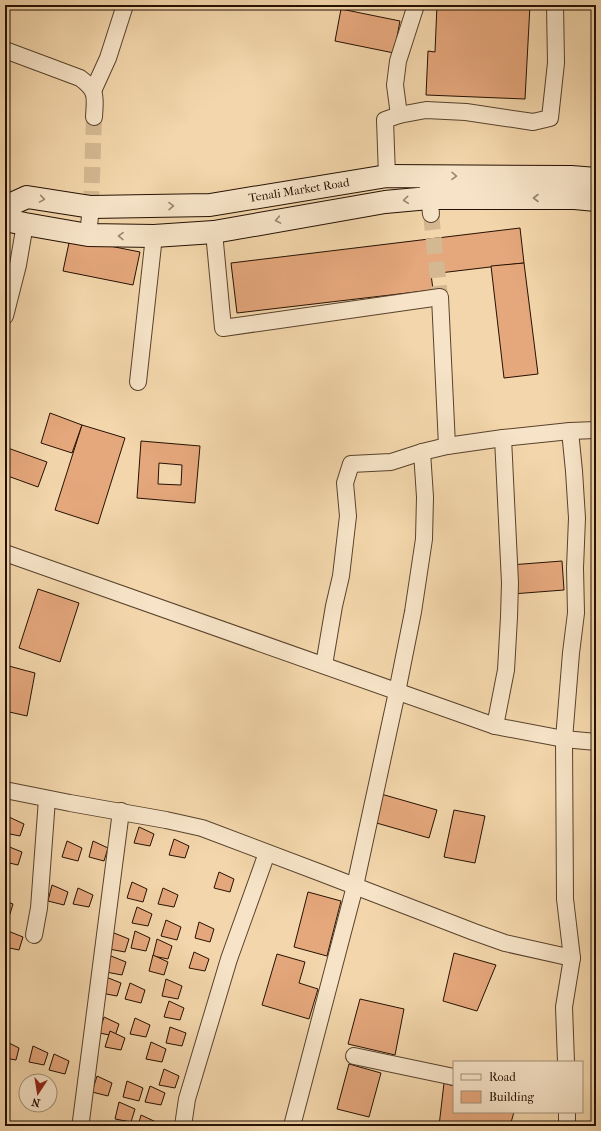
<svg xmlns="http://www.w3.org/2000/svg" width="601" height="1131" font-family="'IM FELL French Canon',serif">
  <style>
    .building { fill: #e5a77c; stroke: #251102; fill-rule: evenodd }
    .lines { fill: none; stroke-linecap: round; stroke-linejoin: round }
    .street-tunnel { stroke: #d4b892; stroke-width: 16; stroke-dasharray: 16 8; stroke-linecap: butt }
    .street-casing { stroke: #58422c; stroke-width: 18 }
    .secondary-casing { stroke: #251102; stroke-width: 24 }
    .street { stroke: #f7e4c8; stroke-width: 16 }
    .secondary { stroke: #f7e4c8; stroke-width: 22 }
    .oneway { stroke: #98856f }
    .labels { text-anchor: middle; stroke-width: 3; stroke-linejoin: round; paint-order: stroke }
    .street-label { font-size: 12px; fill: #251102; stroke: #f7e4c8 }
  </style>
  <rect width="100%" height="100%" fill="#f3d6ab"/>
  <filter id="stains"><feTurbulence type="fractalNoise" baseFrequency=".005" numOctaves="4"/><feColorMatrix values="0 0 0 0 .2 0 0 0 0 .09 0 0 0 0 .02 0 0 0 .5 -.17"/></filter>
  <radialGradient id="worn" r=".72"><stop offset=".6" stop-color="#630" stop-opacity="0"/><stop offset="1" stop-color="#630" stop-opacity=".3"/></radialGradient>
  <g class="building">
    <polygon points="437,5 530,5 525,99 426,95 428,51 435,52"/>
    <polygon points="341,9 400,21 394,53 335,41"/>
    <polygon points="520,228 524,263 431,274 433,290 237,313 231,263"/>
    <polygon points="70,238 140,252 133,285 63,271"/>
    <polygon points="524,263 538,374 504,378 491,266"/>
    <polygon points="50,413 82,425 72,453 41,443"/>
    <polygon points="82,425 125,438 98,524 55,510"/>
    <path d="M141,441L200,446L195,503L137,498ZM159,463L182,465L181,485L158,484Z"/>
    <polygon points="5,447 47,462 38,487 5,475"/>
    <polygon points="562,561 564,590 512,594 510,565"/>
    <polygon points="38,589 79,603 60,662 19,648"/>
    <polygon points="5,665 35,673 27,716 5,711"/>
    <polygon points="381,794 437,810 429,838 373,822"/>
    <polygon points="454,810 485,816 475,863 444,857"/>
    <polygon points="9,817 24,824 20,836 5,833"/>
    <polygon points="139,827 154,834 150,846 134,843"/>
    <polygon points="174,839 189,846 185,858 169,855"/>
    <polygon points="67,841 82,848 78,861 62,857"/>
    <polygon points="93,841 108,848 104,861 89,857"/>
    <polygon points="7,846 22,852 18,865 5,862 5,853"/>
    <polygon points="219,872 234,879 230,892 214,888"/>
    <polygon points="132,882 147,889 143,902 127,898"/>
    <polygon points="52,885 68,892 64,905 48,901"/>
    <polygon points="78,888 93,895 89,907 73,904"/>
    <polygon points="163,888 178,895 174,907 158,904"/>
    <polygon points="308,892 341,901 327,956 294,947"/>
    <polygon points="5,901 13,904 9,917 5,916"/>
    <polygon points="137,907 152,914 148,926 132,923"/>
    <polygon points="166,920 181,927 177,940 161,936"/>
    <polygon points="199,922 214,929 210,942 195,938"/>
    <polygon points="8,931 23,937 19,950 5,947 5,940"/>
    <polygon points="135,931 150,938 146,951 131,948"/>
    <polygon points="114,933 129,939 125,952 109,949"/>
    <polygon points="157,939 172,946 168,959 153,956"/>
    <polygon points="194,952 209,959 205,971 189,968"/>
    <polygon points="454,953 496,965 477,1011 443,1001"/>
    <polygon points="277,954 305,962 299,983 318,989 309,1019 262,1005"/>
    <polygon points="153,955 168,962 164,975 149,971"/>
    <polygon points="111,956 126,962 122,975 106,972"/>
    <polygon points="106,977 121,983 117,996 101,993"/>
    <polygon points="166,979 182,986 178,999 162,996"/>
    <polygon points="130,983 145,990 141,1003 125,999"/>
    <polygon points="360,999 404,1009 395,1055 348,1044"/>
    <polygon points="169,1001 184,1008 180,1020 164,1017"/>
    <polygon points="104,1017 119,1024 115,1036 99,1033"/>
    <polygon points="135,1018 150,1025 146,1037 130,1034"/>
    <polygon points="170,1027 186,1033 182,1046 166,1043"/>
    <polygon points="110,1031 125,1038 121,1050 105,1047"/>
    <polygon points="5,1041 19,1048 16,1060 5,1058"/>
    <polygon points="151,1042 166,1049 162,1062 146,1059"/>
    <polygon points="33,1046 48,1053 44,1065 29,1062"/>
    <polygon points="54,1054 69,1061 65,1074 49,1070"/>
    <polygon points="349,1064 381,1073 369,1117 337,1109"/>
    <polygon points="164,1069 179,1076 175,1088 159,1085"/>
    <polygon points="97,1076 112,1083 108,1096 92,1092"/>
    <polygon points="127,1081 143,1088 139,1101 123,1097"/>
    <polygon points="444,1083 454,1086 454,1112 514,1112 510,1126 439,1126"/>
    <polygon points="150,1086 165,1093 161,1105 145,1102"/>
    <polygon points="119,1102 135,1109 131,1122 115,1119"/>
    <polygon points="141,1115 156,1122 155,1126 138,1126"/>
  </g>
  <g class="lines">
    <g class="street-tunnel">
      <polyline points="91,207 94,117"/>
      <polyline points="431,214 440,297"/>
    </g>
    <defs>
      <g id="street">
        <path d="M5,50L80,78C98,91 95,97 94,117"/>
        <polyline points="93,91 108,58 125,5"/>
        <polyline points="399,115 395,85 398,61 416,5"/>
        <polyline points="387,176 385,120 399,115 426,110 466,112 533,122 550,118 556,63 555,5"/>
        <polyline points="428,187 431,214"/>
        <polyline points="214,232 223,328 440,297 447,446"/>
        <polyline points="88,235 91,207"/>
        <polyline points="5,316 18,265 25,224"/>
        <polyline points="138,382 154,236"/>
        <polyline points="5,553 495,726 564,739 596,742"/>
        <polyline points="324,665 334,606 341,576 348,516 345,483 351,464 391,462 422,452 447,446 503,438 570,431 596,430"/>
        <polyline points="495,726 506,670 509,617 510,583 503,438"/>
        <polyline points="5,790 70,803 166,820 202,828 321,873 474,932 505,943 572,958"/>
        <polyline points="34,935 39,908 47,799"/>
        <polyline points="354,1056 454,1077"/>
        <polyline points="566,1062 564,1007 572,958 565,899 564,739 571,653 576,613 575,568 577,518 574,471 570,431"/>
        <polyline points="81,1121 121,811"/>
        <polyline points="183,1126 187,1099 229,959 267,853"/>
        <polyline points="292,1126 355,886 397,692 413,612 424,539 425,497 422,452"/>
        <polyline points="567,1126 567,1112"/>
      </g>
      <g id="secondary">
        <polyline points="5,207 27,197 91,207 210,205 387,176 571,177 596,179"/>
        <polyline points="5,220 25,224 88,235 154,236 214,232 385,202 429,198 575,198 596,200"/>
      </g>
    </defs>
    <use href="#street" class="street-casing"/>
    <use href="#secondary" class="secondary-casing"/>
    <use href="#street" class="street"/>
    <use href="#secondary" class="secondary"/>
  </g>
  <defs><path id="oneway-chevron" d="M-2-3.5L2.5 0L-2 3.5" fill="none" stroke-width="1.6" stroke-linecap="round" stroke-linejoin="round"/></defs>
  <g class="oneway">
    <use href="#oneway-chevron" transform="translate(454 176) rotate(1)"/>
    <use href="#oneway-chevron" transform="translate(536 198) rotate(-180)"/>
    <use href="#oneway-chevron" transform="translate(42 199) rotate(9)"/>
    <use href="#oneway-chevron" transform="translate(406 200) rotate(175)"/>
    <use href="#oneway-chevron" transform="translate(171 206) rotate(-1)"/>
    <use href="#oneway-chevron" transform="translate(278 220) rotate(170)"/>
    <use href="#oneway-chevron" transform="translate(121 236) rotate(-179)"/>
  </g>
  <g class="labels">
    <g class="street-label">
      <text transform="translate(299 190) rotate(-9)" y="4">Tenali Market Road</text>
    </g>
  </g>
  <rect width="601" height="1131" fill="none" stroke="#f3d6ab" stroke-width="20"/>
  <rect x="6" y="6" width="589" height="1119" fill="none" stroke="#251102" stroke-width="2"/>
  <rect x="10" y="10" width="581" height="1111" fill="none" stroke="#251102"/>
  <rect x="453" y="1061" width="130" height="52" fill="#f7e4c8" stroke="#a39079"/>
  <rect x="461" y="1074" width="20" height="6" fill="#f7e4c8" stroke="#a39079"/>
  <text x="489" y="1081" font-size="12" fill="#251102">Road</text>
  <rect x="461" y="1091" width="20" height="12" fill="#e5a77c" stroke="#a39079"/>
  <text x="489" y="1101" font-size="12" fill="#251102">Building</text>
  <g transform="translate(38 1093) rotate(192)"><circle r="19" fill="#f7e4c8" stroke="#a39079"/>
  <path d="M0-3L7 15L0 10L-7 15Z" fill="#8f2418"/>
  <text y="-6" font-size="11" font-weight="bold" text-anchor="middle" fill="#251102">N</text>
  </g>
  <rect width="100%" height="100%" filter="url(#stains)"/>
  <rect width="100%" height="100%" fill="url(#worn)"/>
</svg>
